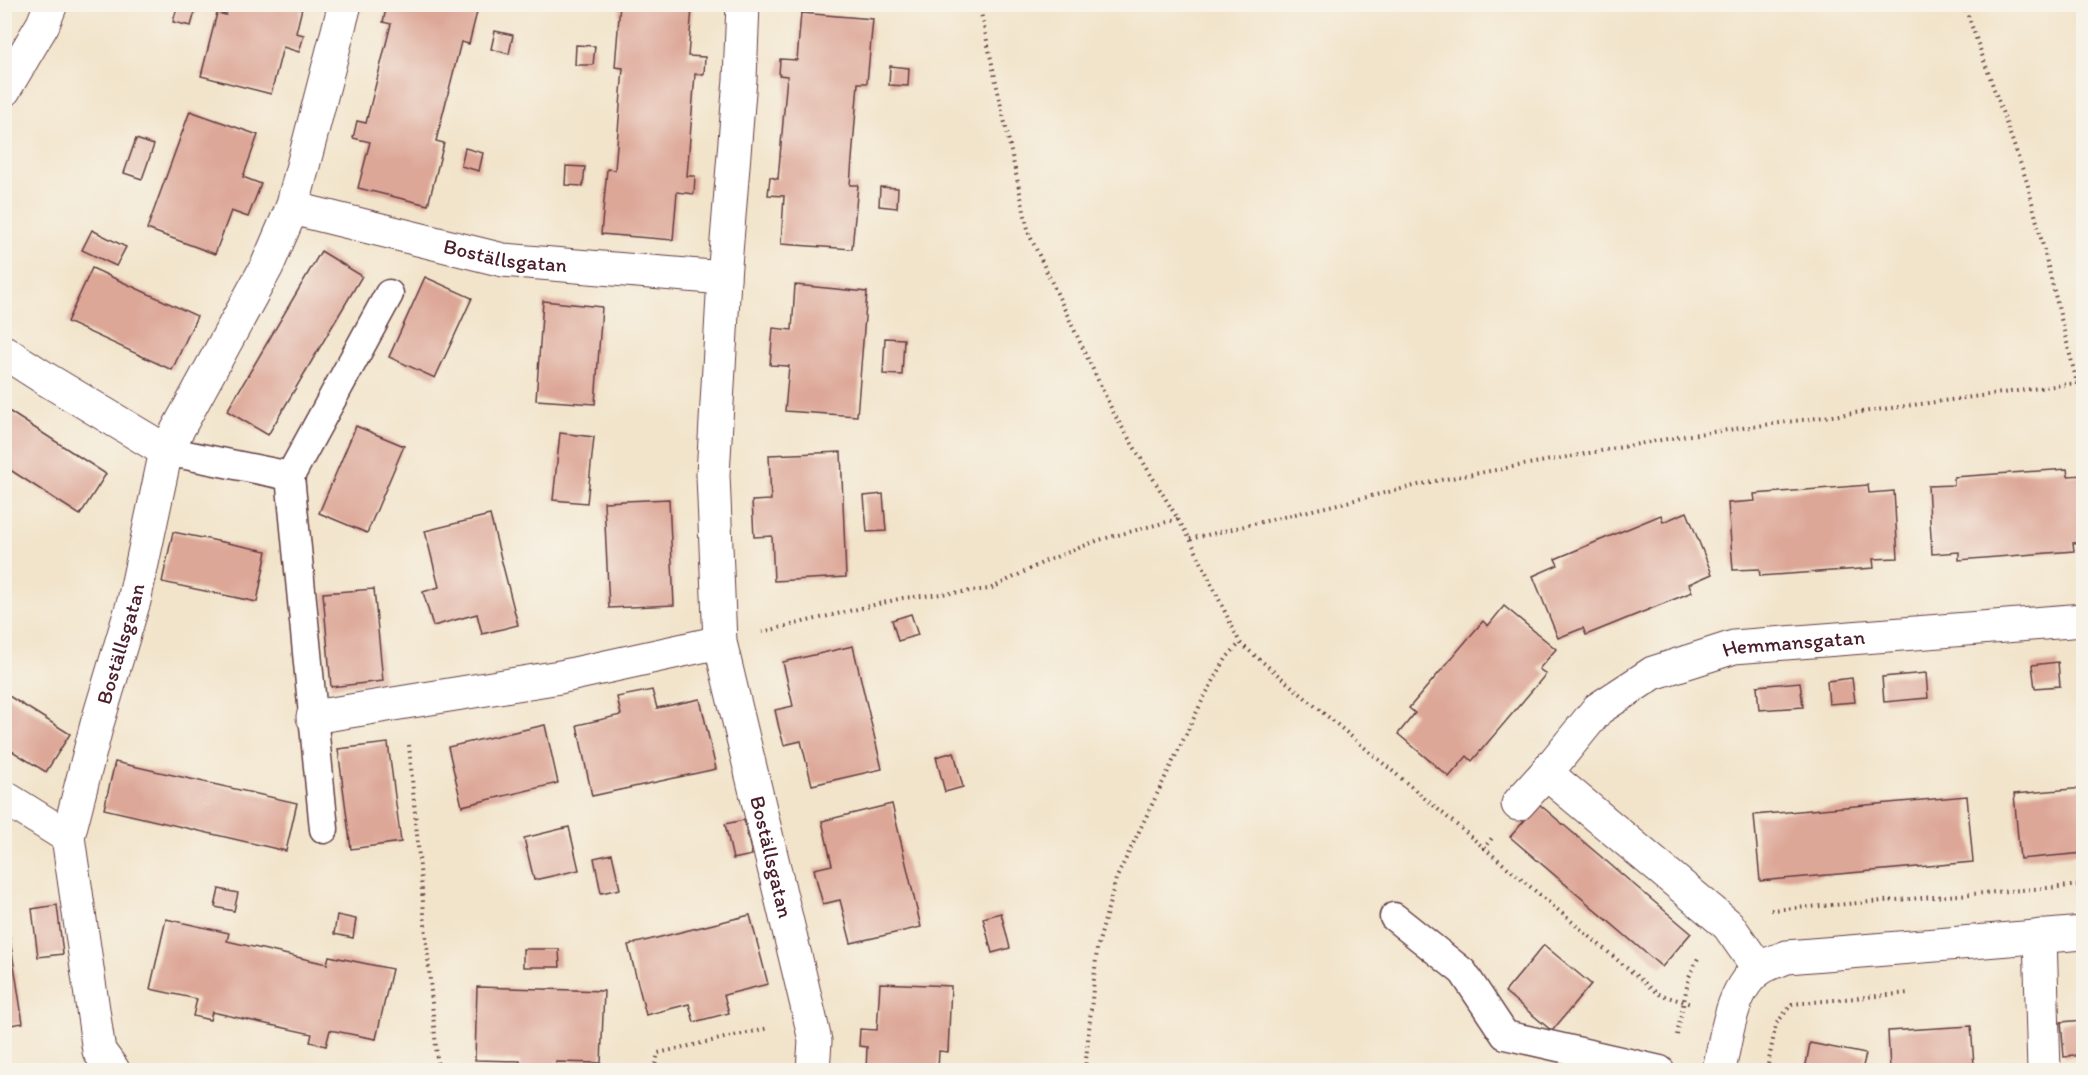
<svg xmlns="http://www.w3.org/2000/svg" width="2088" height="1075" font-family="Itim,sans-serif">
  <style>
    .building { fill: #dda798 }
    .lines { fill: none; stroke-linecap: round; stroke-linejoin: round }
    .service-casing { stroke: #633d43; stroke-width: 31 }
    .minor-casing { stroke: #633d43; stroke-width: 35 }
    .path { stroke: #633d43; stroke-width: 4; stroke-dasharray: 1.5 4.5; stroke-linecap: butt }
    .service { stroke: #fff; stroke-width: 28 }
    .minor { stroke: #fff; stroke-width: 33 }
    .labels { text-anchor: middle; stroke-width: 4.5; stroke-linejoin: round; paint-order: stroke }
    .street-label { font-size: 21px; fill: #4a1f2b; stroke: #f7f3e8 }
  </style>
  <rect width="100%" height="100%" fill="#f7f3e8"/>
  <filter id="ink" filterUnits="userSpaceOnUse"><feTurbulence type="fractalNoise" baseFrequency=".0167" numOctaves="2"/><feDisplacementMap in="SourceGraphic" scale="12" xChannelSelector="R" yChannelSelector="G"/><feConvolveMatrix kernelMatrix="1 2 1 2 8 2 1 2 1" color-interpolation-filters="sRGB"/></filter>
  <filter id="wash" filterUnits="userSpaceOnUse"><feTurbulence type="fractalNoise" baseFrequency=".008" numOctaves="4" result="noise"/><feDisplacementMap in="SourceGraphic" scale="24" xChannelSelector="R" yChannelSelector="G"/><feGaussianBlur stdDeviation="1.35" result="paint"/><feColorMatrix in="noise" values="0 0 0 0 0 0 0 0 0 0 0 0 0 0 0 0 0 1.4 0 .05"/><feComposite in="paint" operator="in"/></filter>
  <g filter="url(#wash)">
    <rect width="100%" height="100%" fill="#f2e4cb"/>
    <g id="blocks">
      <g class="building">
        <polygon points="178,4 196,8 191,26 173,22"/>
        <polygon points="229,4 303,4 296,33 304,35 299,52 283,47 271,94 201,76 217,13 226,15"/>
        <polygon points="405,4 479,4 469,44 461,42 436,141 444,143 428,205 358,188 370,142 353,138 357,121 366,123 391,24 383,22 387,5 404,10"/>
        <polygon points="620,4 692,9 688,56 705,57 704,74 695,74 687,176 695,176 694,194 677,192 673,240 601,234 607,169 615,170 623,68 615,67"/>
        <polygon points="801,13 873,19 867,83 858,83 850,185 858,185 852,249 781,244 784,196 768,195 770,177 778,179 787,76 779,75 780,59 797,60"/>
        <polygon points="495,31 513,35 509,54 491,49"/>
        <polygon points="576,45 595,46 593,65 575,65"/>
        <polygon points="890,66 909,68 908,86 889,85"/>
        <polygon points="190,111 258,135 243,177 261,184 248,217 231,211 215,254 147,229"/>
        <polygon points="136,139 154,145 142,179 124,173"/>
        <polygon points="465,148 483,153 479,171 461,166"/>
        <polygon points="566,166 585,167 583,186 565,185"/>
        <polygon points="880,187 898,188 897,208 879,206"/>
        <polygon points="92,230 126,247 116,266 82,250"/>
        <polygon points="321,251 362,276 268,435 227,411"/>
        <polygon points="92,268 197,316 172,370 67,322"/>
        <polygon points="425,277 472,298 435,378 389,357"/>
        <polygon points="795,285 867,292 857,416 785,411 789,366 770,365 773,328 792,330"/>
        <polygon points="543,301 602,307 595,404 536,400"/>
        <polygon points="885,338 904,339 902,375 883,374"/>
        <polygon points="4,408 106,474 80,515 4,466"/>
        <polygon points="356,426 404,446 367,533 319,513"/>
        <polygon points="560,433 594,437 587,503 553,500"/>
        <polygon points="841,452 846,577 774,581 772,536 754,537 753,518 752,501 771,500 769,455"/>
        <polygon points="2067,469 2068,476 2084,475 2084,542 2073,543 2074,551 1959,560 1959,552 1932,554 1928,486 1954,485 1954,477"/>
        <polygon points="1868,485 1869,493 1894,491 1898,558 1873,559 1874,568 1760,576 1759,569 1733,570 1728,503 1755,501 1754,494"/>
        <polygon points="883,494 886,531 867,532 864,496"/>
        <polygon points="669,499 674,605 609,608 604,502"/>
        <polygon points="1687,512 1712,574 1689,584 1692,592 1586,635 1583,628 1558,638 1533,576 1558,565 1555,559 1661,515 1663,522"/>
        <polygon points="490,515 518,625 482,634 477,614 433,626 423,592 439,587 425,531"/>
        <polygon points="173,532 267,551 257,602 162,582"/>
        <polygon points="374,589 383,681 331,687 323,593"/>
        <polygon points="1504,606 1556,649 1539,669 1546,674 1472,761 1467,756 1449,777 1398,734 1415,713 1409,708 1483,621 1488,626"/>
        <polygon points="911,614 918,635 898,641 892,620"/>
        <polygon points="853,646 882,769 812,785 801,741 784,745 779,728 775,710 793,706 783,662"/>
        <polygon points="2058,662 2060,686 2035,688 2032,665"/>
        <polygon points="1926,673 1928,698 1884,702 1882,677"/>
        <polygon points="1852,678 1855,702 1829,704 1827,681"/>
        <polygon points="1800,682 1803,707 1759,710 1757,686"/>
        <polygon points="652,690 657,708 700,699 716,769 592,796 577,725 621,715 617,697"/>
        <polygon points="4,693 70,734 46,772 4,746"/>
        <polygon points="545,725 558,783 462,806 448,747"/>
        <polygon points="388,743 401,842 351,849 338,749"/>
        <polygon points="954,752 963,787 945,792 936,757"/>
        <polygon points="115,762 297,803 286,851 104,809"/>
        <polygon points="2084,788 2084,853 2020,859 2014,794"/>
        <polygon points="1967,796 1973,862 1760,881 1754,815"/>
        <polygon points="892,804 921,927 851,943 840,900 823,904 818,886 814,869 832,865 822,821"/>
        <polygon points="1539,804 1691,933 1662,967 1510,837"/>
        <polygon points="744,820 752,855 733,859 725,824"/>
        <polygon points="569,827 579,870 534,880 524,838"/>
        <polygon points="612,854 620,889 601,893 594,858"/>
        <polygon points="219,889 238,893 234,911 215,907"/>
        <polygon points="4,901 23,1023 4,1026"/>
        <polygon points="57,905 63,954 38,957 32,909"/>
        <polygon points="1001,913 1010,948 992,953 983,918"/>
        <polygon points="337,915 356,919 353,938 334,934"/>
        <polygon points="750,915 768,984 724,995 729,1013 694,1022 689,1004 646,1015 628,945"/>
        <polygon points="166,919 229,933 227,941 327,964 329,956 392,969 376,1039 330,1030 326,1046 310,1042 312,1034 212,1012 210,1020 193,1016 197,999 150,989"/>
        <polygon points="1544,945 1591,984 1552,1031 1505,992"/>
        <polygon points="523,949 559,949 560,967 523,967"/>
        <polygon points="880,983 951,986 948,1052 939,1051 938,1070 866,1070 867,1047 859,1046 860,1029 877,1030"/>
        <polygon points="477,987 604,991 601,1063 556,1062 556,1070 520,1070 520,1061 475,1060"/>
        <polygon points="2084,1020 2084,1055 2064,1057 2061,1022"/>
        <polygon points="1971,1026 1974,1065 1890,1070 1888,1031"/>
        <polygon points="1810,1043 1866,1054 1862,1070 1805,1070"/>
      </g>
    </g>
  </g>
  <g filter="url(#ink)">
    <use href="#blocks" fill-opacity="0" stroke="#633d43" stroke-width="1.5"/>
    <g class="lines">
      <defs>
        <g id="service">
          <polyline points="166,451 290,476 389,294"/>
          <polyline points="290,476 324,829"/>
          <polyline points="1394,917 1463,972 1505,1035 1660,1070"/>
        </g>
        <g id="minor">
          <path id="s1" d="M743,4L740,79L724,278L713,475L720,642L810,1018L815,1041L813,1070"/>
          <polyline points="4,90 43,24 51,4"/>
          <path id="s2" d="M292,208L503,260L724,278"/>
          <polyline points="4,352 46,379 166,451"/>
          <polyline points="313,717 560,677 720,642"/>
          <polyline points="4,797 68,837"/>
          <polyline points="1518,804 1546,773"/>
          <polyline points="2040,936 2044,1070"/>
          <path id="s3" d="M1759,969L1728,925L1546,773L1598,709L1653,673L1734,647L2084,620"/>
          <path id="s4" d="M113,1070L99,1051L68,837L97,724L134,601L166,451L267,266L292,208L345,4"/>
          <path d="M1719,1070C1726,1039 1731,986 1761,968C1769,963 1779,960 1787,957L2084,933"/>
        </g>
      </defs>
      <use href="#service" class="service-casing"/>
      <use href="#minor" class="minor-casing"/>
      <g class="path">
        <polyline points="979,4 1029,234 1114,414 1190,539 1240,643"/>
        <polyline points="1964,4 2027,182 2077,383"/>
        <polyline points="1190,539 1435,481 1683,436 2084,382"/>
        <polyline points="762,632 903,598 990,589 1046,561 1099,540 1178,519"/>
        <polyline points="409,745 438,1070"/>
        <polyline points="1483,849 1492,838"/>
        <polyline points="1771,910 2084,885"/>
        <polyline points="1677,1035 1689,977 1698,958"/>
        <polyline points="654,1070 658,1053 769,1028"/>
        <polyline points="1085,1070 1097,949 1116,879 1203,699 1227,657 1240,643 1658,994 1691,1004"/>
        <polyline points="1767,1070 1776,1024 1792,1004 1909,993"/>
      </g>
      <use href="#service" class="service"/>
      <use href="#minor" class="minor"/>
    </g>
  </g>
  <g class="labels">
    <g class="street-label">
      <text dy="7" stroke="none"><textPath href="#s2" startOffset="219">Boställsgatan</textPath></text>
      <text dy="7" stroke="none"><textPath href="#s4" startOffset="440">Boställsgatan</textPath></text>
      <text dy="7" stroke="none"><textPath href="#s3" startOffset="584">Hemmansgatan</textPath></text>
      <text dy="7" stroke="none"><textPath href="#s1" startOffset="860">Boställsgatan</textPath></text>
    </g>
  </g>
  <rect width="2088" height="1075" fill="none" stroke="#f7f3e8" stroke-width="24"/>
</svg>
